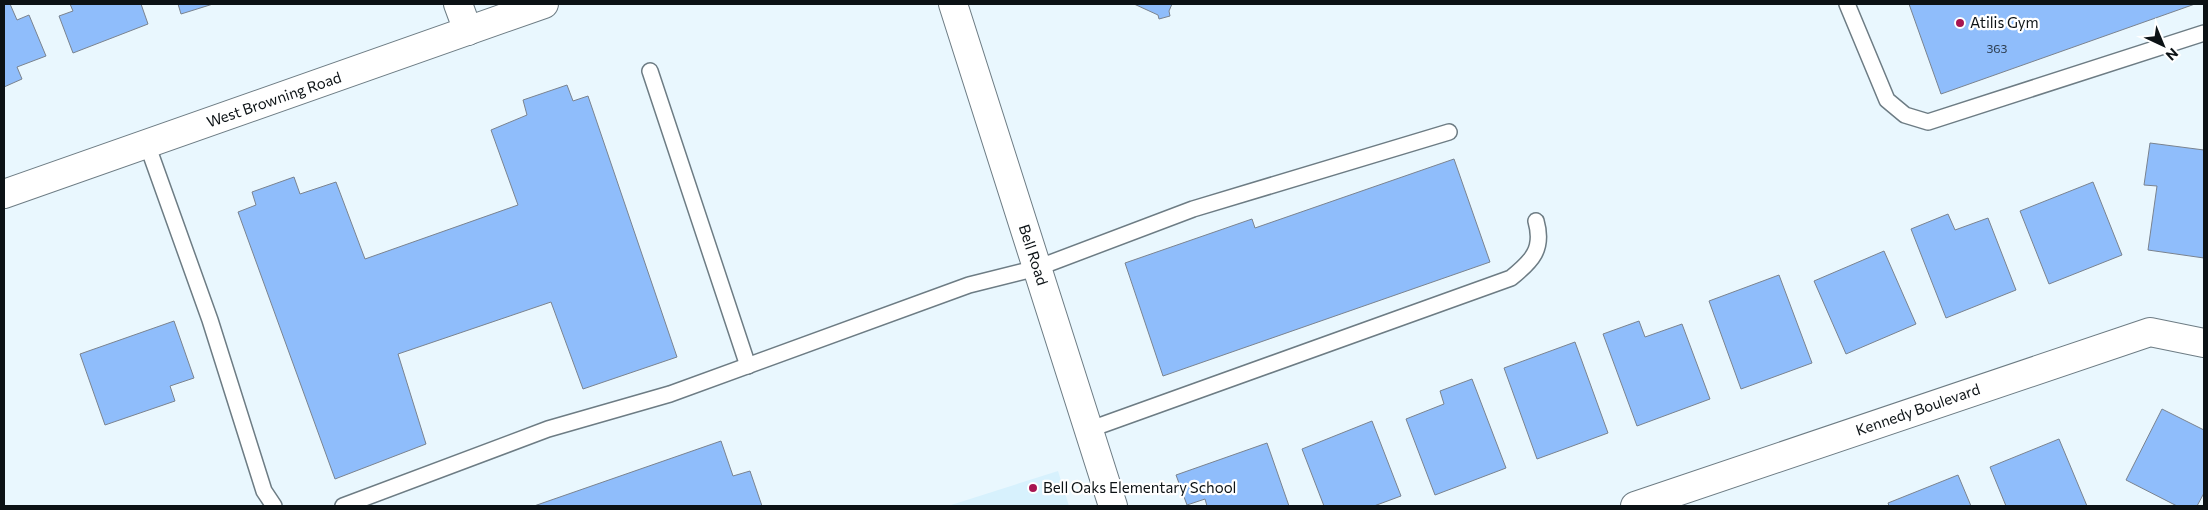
<svg xmlns="http://www.w3.org/2000/svg" width="2208" height="510" font-family="Commissioner,sans-serif">
  <style>
    .built { fill: #d7f1fd }
    .building { fill: #8fbdfb; stroke: #7a838f }
    .lines { fill: none; stroke-linecap: round; stroke-linejoin: round }
    .lane-casing { stroke: #6d7c84; stroke-width: 18 }
    .street-casing { stroke: #6d7c84; stroke-width: 30 }
    .secondary-casing { stroke: #6d7c84; stroke-width: 30 }
    .lane { stroke: #fff; stroke-width: 15 }
    .street { stroke: #fff; stroke-width: 28 }
    .secondary { stroke: #fff; stroke-width: 28 }
    .poi-dot { fill: #a71551; stroke: #fff; stroke-width: 2 }
    .labels { text-anchor: middle; stroke-width: 4.5; stroke-linejoin: round; paint-order: stroke }
    .number-label { font-size: 12px; fill: #2d3d4e }
    .poi-label { font-size: 15px; fill: #0c1215; stroke: #fff; text-anchor: start }
    .street-label { font-size: 15px; fill: #0c1215; stroke: #fff }
  </style>
  <rect width="100%" height="100%" fill="#e9f7fe"/>
  <polygon class="built" points="1058,471 1069,506 948,506"/>
  <g class="building">
    <polygon points="4,4 10,4 17,20 29,15 46,56 17,67 22,79 4,87"/>
    <polygon points="70,4 141,4 148,24 73,53 59,16 73,11"/>
    <polygon points="178,4 213,4 181,14"/>
    <polygon points="1134,4 1172,4 1169,11 1170,16 1159,19 1158,15"/>
    <polygon points="1909,4 2195,4 1941,94"/>
    <polygon points="567,85 573,101 588,96 677,357 583,389 551,302 398,354 426,444 335,479 238,212 256,205 252,192 294,177 300,194 336,182 365,259 518,205 491,130 527,115 523,100"/>
    <polygon points="2150,143 2204,150 2204,258 2148,250 2157,186 2144,185"/>
    <polygon points="1454,159 1490,262 1163,376 1125,263 1252,219 1255,228"/>
    <polygon points="2093,182 2122,255 2049,284 2020,211"/>
    <polygon points="1948,214 1955,230 1988,218 2016,290 1946,318 1911,229"/>
    <polygon points="1884,251 1916,324 1846,354 1814,281"/>
    <polygon points="1779,275 1812,363 1741,389 1709,301"/>
    <polygon points="174,321 194,378 170,386 175,401 105,425 80,354"/>
    <polygon points="1639,321 1645,337 1682,324 1710,399 1637,426 1603,334"/>
    <polygon points="1575,342 1608,433 1537,459 1504,368"/>
    <polygon points="1472,379 1506,468 1435,495 1406,419 1444,404 1440,391"/>
    <polygon points="2162,409 2204,430 2204,493 2197,506 2177,506 2126,480"/>
    <polygon points="1372,421 1401,496 1374,506 1324,506 1302,449"/>
    <polygon points="2059,439 2087,506 2006,506 1990,467"/>
    <polygon points="721,441 733,476 750,471 762,506 534,506"/>
    <polygon points="1267,443 1289,506 1207,506 1205,499 1187,505 1176,475"/>
    <polygon points="1958,475 1971,506 1889,506 1888,503"/>
  </g>
  <g class="lines">
    <defs>
      <g id="lane">
        <polyline points="1847,4 1887,100 1905,115 1928,122 2204,33"/>
        <polyline points="650,71 748,366"/>
        <polyline points="147,144 210,320 264,491 274,506"/>
        <path d="M1088,430L1511,278C1532,261 1544,249 1536,221"/>
        <polyline points="343,506 548,429 670,394 969,285 1037,268 1193,209 1449,132"/>
      </g>
      <g id="street">
        <polyline points="458,4 468,31"/>
        <polyline points="1635,506 2150,332 2204,343"/>
      </g>
      <g id="secondary">
        <polyline points="953,4 1113,506"/>
        <polyline points="4,194 544,4"/>
      </g>
    </defs>
    <use href="#lane" class="lane-casing"/>
    <use href="#street" class="street-casing"/>
    <use href="#secondary" class="secondary-casing"/>
    <use href="#lane" class="lane"/>
    <use href="#street" class="street"/>
    <use href="#secondary" class="secondary"/>
  </g>
  <g class="poi-dot">
    <circle cx="1960" cy="23" r="5"/>
    <circle cx="1033" cy="488" r="5"/>
  </g>
  <g class="labels">
    <g class="number-label">
      <text x="1997" y="53">363</text>
    </g>
    <g class="poi-label">
      <text x="1970" y="28">Atilis Gym</text>
      <text x="1043" y="493">Bell Oaks Elementary School</text>
    </g>
    <g class="street-label">
      <text transform="translate(274 100) rotate(-19)" y="5">West Browning Road</text>
      <text transform="translate(1033 255) rotate(72)" y="5">Bell Road</text>
      <text transform="translate(1918 410) rotate(-19)" y="5">Kennedy Boulevard</text>
    </g>
  </g>
  <rect width="2208" height="510" fill="none" stroke="#0c1215" stroke-width="10"/>
  <g transform="translate(2163 45) rotate(136)" stroke="#ffffff" stroke-width="4" paint-order="stroke">
  <path d="M0-4L9 19L0 12L-9 19Z" fill="#0c1215"/>
  <text y="-8" font-size="14" font-weight="bold" text-anchor="middle" fill="#0c1215">N</text>
  </g>
</svg>
